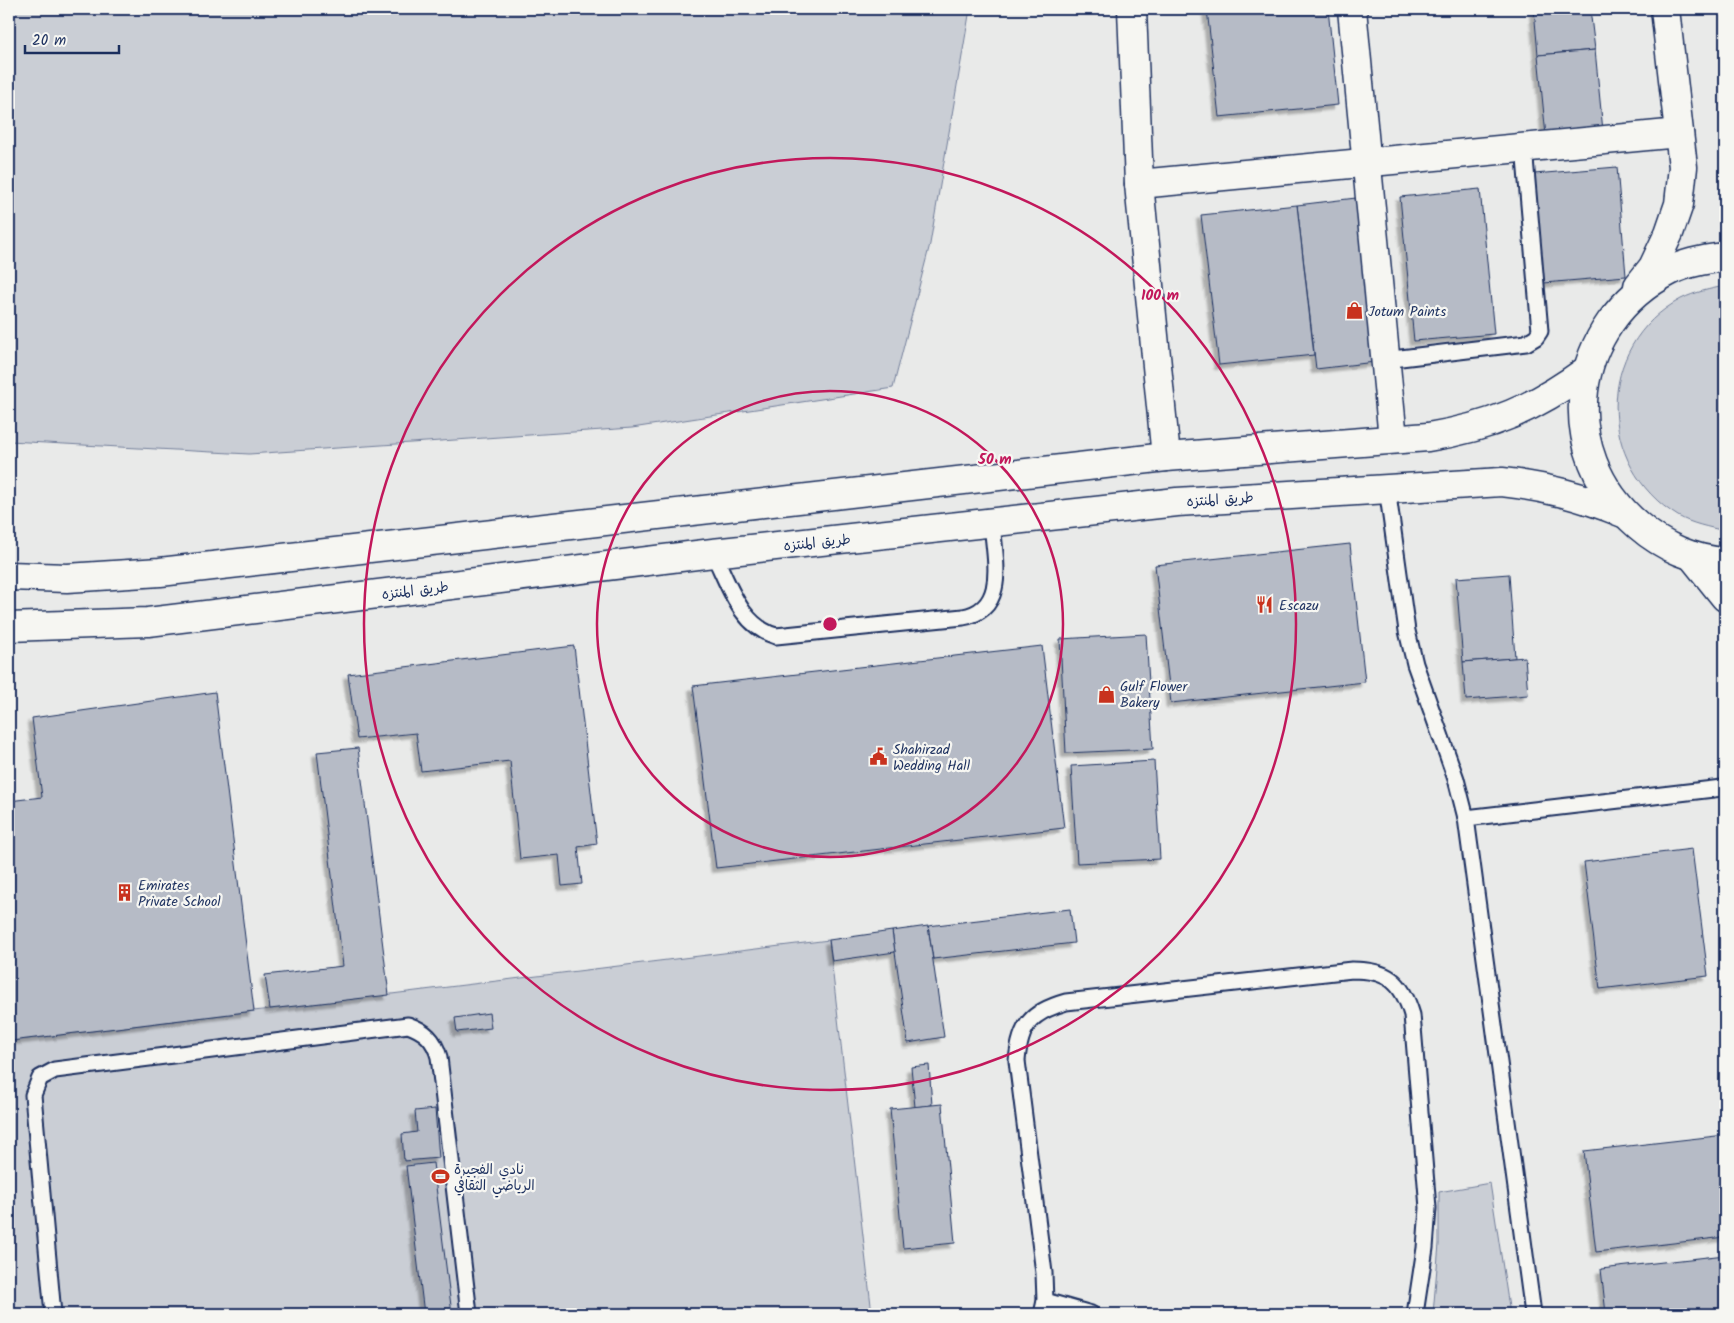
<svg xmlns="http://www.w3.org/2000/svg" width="1734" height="1323" font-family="Kalam,'Playpen Sans Arabic',sans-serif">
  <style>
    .green { fill: #caced5; stroke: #727e9a }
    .building { fill: #b6bbc6; stroke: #1b2f5e; filter: url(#shadow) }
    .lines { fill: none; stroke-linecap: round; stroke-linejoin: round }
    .service-casing { stroke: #1b2f5e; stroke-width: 19 }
    .minor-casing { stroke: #1b2f5e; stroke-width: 31 }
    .tertiary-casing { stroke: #1b2f5e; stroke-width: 31 }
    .secondary-casing { stroke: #1b2f5e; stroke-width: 31 }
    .service { stroke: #f6f6f2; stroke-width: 15 }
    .minor { stroke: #f6f6f2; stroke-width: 28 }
    .tertiary { stroke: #f6f6f2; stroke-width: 28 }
    .secondary { stroke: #f6f6f2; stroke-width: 28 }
    .ring { fill: none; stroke: #c2185b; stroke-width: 2.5 }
    .labels { text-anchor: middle; stroke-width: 4.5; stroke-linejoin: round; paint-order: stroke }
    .poi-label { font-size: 14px; fill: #1b2f5e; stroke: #f6f6f2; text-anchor: start }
    .street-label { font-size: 14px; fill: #1b2f5e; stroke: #f6f6f2 }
    .centre { fill: #c2185b; stroke: #f6f6f2; stroke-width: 2.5 }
    .ring-label { font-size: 15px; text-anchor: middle; font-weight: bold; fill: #c2185b; stroke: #f6f6f2; stroke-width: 4.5; stroke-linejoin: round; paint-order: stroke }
  </style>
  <defs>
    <filter id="shadow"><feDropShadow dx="-4.5" dy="4.5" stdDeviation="1" flood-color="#0004"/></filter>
  </defs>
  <rect width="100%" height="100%" fill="#e9eae9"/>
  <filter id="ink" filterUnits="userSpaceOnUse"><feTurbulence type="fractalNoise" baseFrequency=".02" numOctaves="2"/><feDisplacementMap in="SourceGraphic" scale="10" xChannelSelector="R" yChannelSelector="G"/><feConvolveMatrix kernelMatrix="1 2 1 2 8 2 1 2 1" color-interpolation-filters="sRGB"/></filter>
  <g filter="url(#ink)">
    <g class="green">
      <polygon points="9,9 970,9 930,244 893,388 632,428 249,454 9,441"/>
      <path d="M1725,286V531C1709,527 1692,524 1678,516C1596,466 1594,345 1681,299C1695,292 1710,289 1725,286Z"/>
      <polygon points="829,940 872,1314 9,1314 9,1029 11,1041"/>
      <polygon points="1490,1183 1510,1314 1433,1314 1439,1244 1439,1192"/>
    </g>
    <g class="building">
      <polygon points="1207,9 1328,9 1338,105 1219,117"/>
      <polygon points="1534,9 1590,9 1595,50 1538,55"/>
      <polygon points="1595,50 1603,131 1546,136 1538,55"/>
      <polygon points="1617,167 1626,276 1544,283 1534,174"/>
      <polygon points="1480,189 1494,334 1414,341 1400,197"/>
      <polygon points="1356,198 1375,362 1316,369 1297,205"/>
      <polygon points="1297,205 1314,355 1219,365 1201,215"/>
      <polygon points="1350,544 1365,682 1171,703 1155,565"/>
      <polygon points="1509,574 1515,658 1463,662 1456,578"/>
      <polygon points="1146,634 1153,749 1066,753 1060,639"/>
      <polygon points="574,646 597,844 578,847 582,884 562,886 559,855 520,859 510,761 421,771 416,733 357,739 348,674"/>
      <polygon points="1042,646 1064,828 716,868 693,686"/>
      <polygon points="1525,657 1528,695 1466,700 1463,662"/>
      <polygon points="215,692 254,1011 11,1041 9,1013 9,801 42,797 32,718"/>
      <polygon points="358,748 389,995 270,1009 265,975 343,966 317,752"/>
      <polygon points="1154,761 1160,859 1077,863 1071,766"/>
      <polygon points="1692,849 1708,976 1600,989 1584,862"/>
      <polygon points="1070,909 1074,943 933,959 928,926"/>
      <polygon points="928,926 944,1037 908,1043 892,931"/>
      <polygon points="892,931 895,952 832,961 829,940"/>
      <polygon points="489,1013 491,1028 457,1032 455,1018"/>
      <polygon points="929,1065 932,1105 915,1107 911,1067"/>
      <polygon points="942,1104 955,1243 903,1248 890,1109"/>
      <polygon points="435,1109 439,1158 404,1161 402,1134 417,1132 415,1111"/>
      <polygon points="1725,1135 1725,1237 1596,1252 1584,1151"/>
      <polygon points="433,1163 452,1314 424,1314 406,1166"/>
      <polygon points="1725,1255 1725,1314 1606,1314 1601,1269"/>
    </g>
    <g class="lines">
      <defs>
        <g id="service">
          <polyline points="1384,360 1526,343 1536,337 1540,331 1524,147"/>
          <polyline points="1387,488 1407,631 1415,664 1456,779 1466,818 1533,1314"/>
          <path d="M713,553C729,584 740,626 776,636L963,617C1009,609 994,557 992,522"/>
          <polyline points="1466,818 1722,788"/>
          <polyline points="1045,1301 1091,1314"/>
          <path d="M53,1314L33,1095L40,1078L55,1070L408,1025C425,1031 434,1039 439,1057L469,1314"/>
          <path d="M1042,1314L1045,1301L1044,1273L1017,1061C1020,1025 1031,1012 1066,1002L1352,970C1387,970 1402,981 1412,1015L1428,1208L1425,1248L1415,1314"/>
        </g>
        <g id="minor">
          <polyline points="1132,9 1139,184 1166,457"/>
          <polyline points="1352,9 1393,439"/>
          <polyline points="1139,184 1679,133"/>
        </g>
        <g id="tertiary">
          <path d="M9,576L67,578L160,572L1166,457L1428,437C1491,427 1535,408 1587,370"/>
          <path d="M9,627L148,622L713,553L1177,502L1502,482C1546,487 1581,496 1623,513"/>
        </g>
        <g id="secondary">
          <path d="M1725,257C1707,259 1687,262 1670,271C1569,323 1552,452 1639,526C1663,547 1694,560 1725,562"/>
          <polyline points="1638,286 1653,267 1669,233 1679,204 1683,167 1665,9"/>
          <polyline points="1692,556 1725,597"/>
        </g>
      </defs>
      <use href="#service" class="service-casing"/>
      <use href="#minor" class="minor-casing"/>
      <use href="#tertiary" class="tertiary-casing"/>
      <use href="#secondary" class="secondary-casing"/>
      <use href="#service" class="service"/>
      <use href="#minor" class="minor"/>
      <use href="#tertiary" class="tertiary"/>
      <use href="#secondary" class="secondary"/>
    </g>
  </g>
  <g class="ring">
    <circle cx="830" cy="624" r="233"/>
    <circle cx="830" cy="624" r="466"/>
  </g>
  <defs>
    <symbol id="shop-bare" viewBox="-9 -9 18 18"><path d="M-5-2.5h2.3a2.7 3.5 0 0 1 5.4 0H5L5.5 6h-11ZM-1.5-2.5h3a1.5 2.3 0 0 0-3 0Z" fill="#c8321e" stroke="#f6f6f2" stroke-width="2.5" paint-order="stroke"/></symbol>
    <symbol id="restaurant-bare" viewBox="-9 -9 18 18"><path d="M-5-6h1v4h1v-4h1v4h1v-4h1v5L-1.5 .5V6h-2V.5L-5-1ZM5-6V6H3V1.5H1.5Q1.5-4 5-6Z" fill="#c8321e" stroke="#f6f6f2" stroke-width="2.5" paint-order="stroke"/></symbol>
    <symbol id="civic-bare" viewBox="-9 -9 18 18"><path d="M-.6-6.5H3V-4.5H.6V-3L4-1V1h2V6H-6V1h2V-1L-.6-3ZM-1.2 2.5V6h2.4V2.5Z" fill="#c8321e" stroke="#f6f6f2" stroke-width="2.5" paint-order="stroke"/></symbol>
    <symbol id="building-bare" viewBox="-9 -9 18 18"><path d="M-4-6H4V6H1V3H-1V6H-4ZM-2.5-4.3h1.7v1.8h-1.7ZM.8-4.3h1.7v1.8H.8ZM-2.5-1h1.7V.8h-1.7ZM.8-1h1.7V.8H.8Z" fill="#c8321e" stroke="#f6f6f2" stroke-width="2.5" paint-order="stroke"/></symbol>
    <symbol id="stadium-bare" viewBox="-9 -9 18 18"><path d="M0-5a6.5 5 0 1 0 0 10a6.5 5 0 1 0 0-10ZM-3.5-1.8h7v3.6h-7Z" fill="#c8321e" stroke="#f6f6f2" stroke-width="2.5" paint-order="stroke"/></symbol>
  </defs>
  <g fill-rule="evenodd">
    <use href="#shop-bare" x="1342" y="298" width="25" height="25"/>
    <use href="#restaurant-bare" x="1252" y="592" width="25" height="25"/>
    <use href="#shop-bare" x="1094" y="682" width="25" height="25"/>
    <use href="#civic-bare" x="866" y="744" width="25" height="25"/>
    <use href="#building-bare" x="112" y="880" width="25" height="25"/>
    <use href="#stadium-bare" x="428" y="1164" width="25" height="25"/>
  </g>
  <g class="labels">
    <g class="poi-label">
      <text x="1368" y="316">Jotum Paints</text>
      <text x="1279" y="610">Escazu</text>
      <text x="1120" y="691">Gulf Flower<tspan x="1120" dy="16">Bakery</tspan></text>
      <text x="893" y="754">Shahirzad<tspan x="893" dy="16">Wedding Hall</tspan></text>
      <text x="138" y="890">Emirates<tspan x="138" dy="16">Private School</tspan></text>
      <text x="454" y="1174">نادي الفجيرة<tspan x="454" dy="16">الرياضي الثقافي</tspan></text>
    </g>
    <g class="street-label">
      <text transform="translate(1220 499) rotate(-4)" y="5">طريق المنتزه</text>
      <text transform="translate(817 542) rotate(-6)" y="5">طريق المنتزه</text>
      <text transform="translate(415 590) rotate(-7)" y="5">طريق المنتزه</text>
    </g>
  </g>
  <circle cx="830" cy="624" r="8" class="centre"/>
  <g class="ring-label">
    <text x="1160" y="300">100 m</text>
    <text x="995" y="464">50 m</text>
  </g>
  <rect width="1734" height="1323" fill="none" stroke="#f6f6f2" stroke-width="30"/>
  <rect x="15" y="15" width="1704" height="1293" fill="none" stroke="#1b2f5e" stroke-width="2" filter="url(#ink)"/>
  <path d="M25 45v8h94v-8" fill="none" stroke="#1b2f5e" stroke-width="2.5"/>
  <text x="32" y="45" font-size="15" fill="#1b2f5e" stroke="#f6f6f2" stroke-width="4" paint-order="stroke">20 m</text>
</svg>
